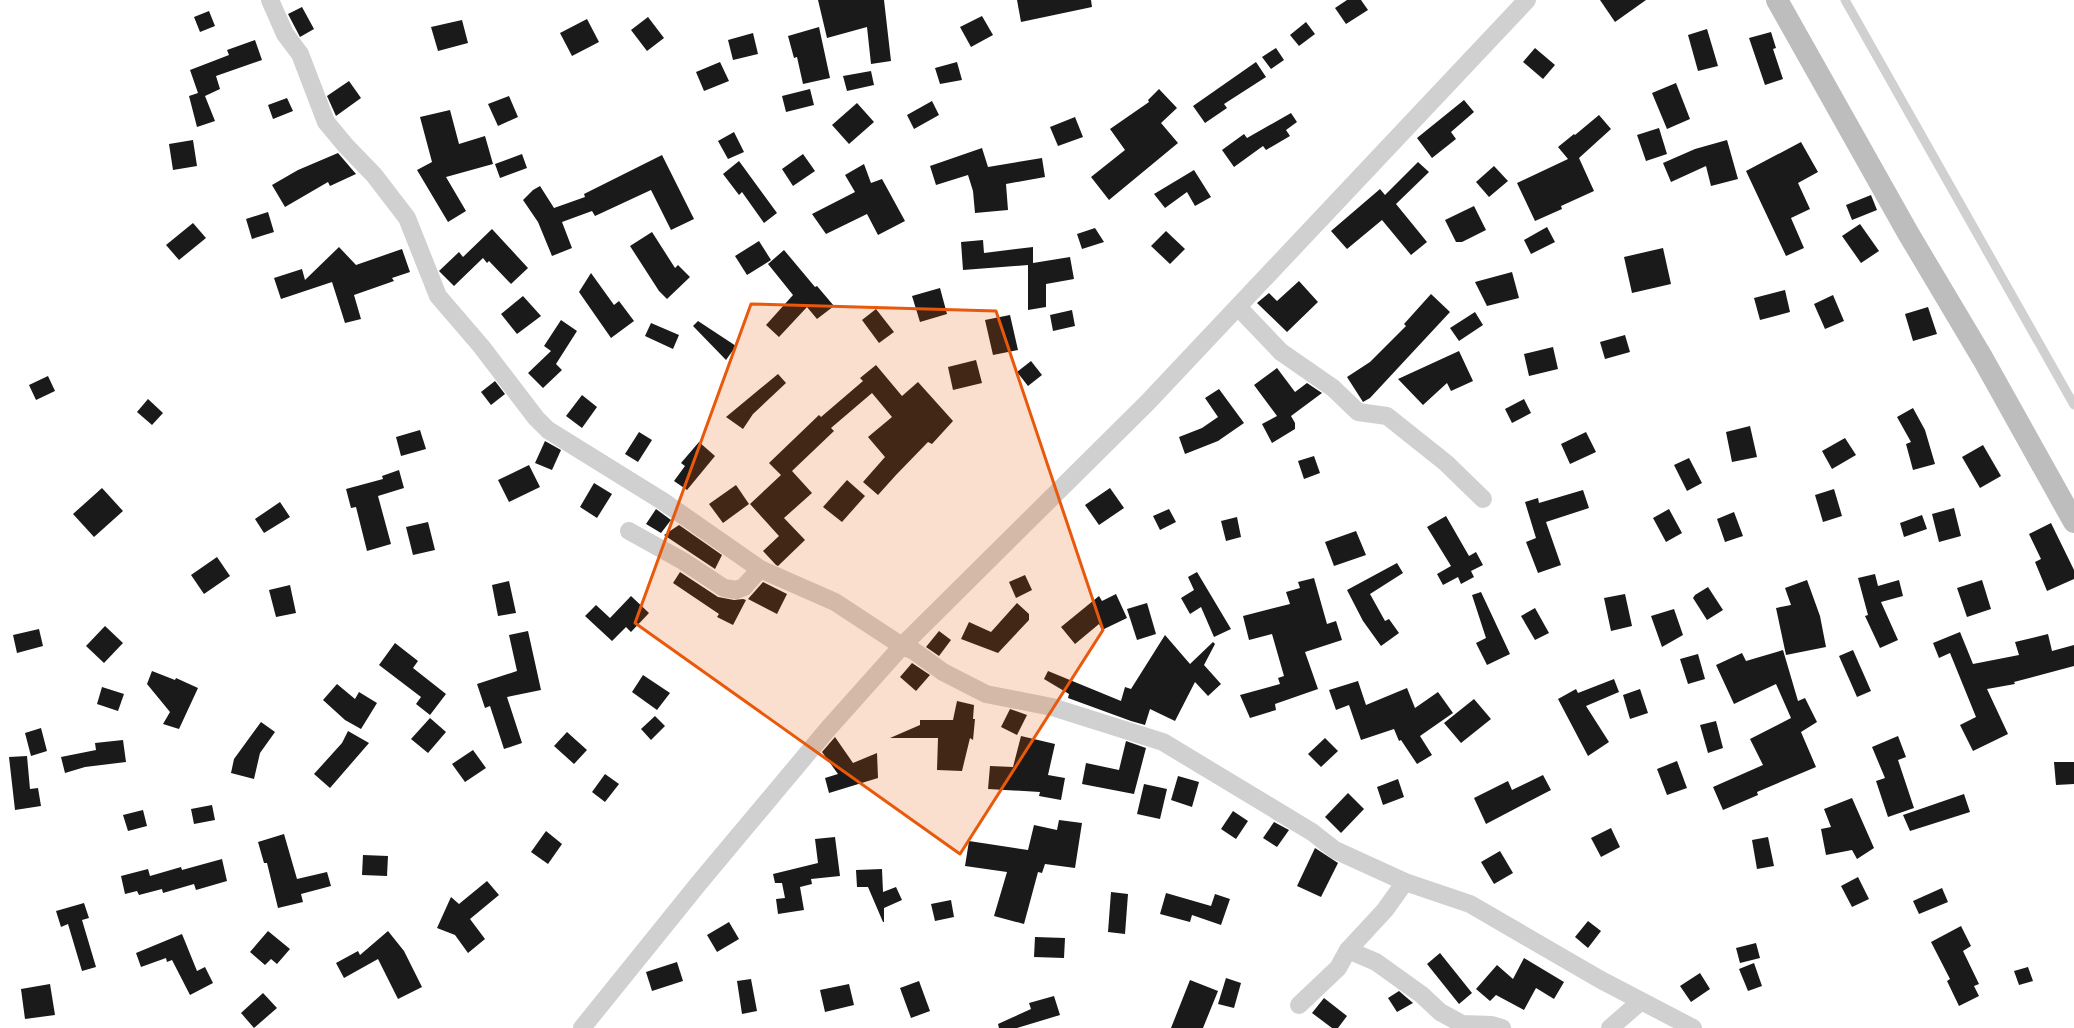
<svg xmlns="http://www.w3.org/2000/svg" width="2074" height="1028" font-family="Commissioner,sans-serif">
  <style>
    .building { fill: #1a1a1a }
    .lines { fill: none; stroke-linecap: round; stroke-linejoin: round }
    .lane { stroke: #d0d0d0; stroke-width: 9 }
    .street { stroke: #d0d0d0; stroke-width: 18 }
    .secondary { stroke: #bdbdbd; stroke-width: 22 }
    .marked { fill: #e8590c; fill-opacity: 0.2; stroke: #e8590c; stroke-width: 3; stroke-linejoin: round }
  </style>
  <rect width="100%" height="100%" fill="#fff"/>
  <g class="building">
    <polygon points="818,0 884,0 891,61 871,64 867,27 827,38"/>
    <polygon points="1017,0 1091,0 1092,7 1021,22"/>
    <polygon points="1347,0 1361,0 1368,10 1346,24 1335,8"/>
    <polygon points="1600,0 1646,0 1615,22"/>
    <polygon points="302,7 314,29 300,37 288,14"/>
    <polygon points="209,11 215,26 200,32 194,17"/>
    <polygon points="982,16 993,35 971,47 960,27"/>
    <polygon points="648,17 664,38 647,51 631,30"/>
    <polygon points="587,19 599,42 572,56 560,33"/>
    <polygon points="462,20 468,43 438,51 431,27"/>
    <polygon points="1306,22 1315,34 1299,46 1290,35"/>
    <polygon points="819,27 830,78 803,84 797,57 794,58 788,36"/>
    <polygon points="1707,29 1718,66 1698,71 1688,35"/>
    <polygon points="1771,32 1776,48 1773,49 1783,79 1765,85 1749,38"/>
    <polygon points="753,33 758,54 733,60 728,40"/>
    <polygon points="255,40 262,60 216,76 220,89 205,96 215,121 197,127 189,96 198,93 190,70 229,55 227,50"/>
    <polygon points="1276,48 1284,60 1271,69 1262,57"/>
    <polygon points="1535,48 1555,65 1543,79 1523,62"/>
    <polygon points="720,62 729,81 704,91 696,72"/>
    <polygon points="957,62 962,80 940,84 935,68"/>
    <polygon points="1256,62 1266,77 1224,104 1227,108 1205,123 1193,106"/>
    <polygon points="871,71 874,85 847,91 843,76"/>
    <polygon points="349,81 361,98 336,116 327,96"/>
    <polygon points="1676,83 1690,119 1667,129 1652,93"/>
    <polygon points="810,89 814,105 786,112 782,96"/>
    <polygon points="1159,89 1177,108 1161,123 1178,143 1109,200 1091,177 1125,150 1110,129 1149,102 1148,100"/>
    <polygon points="509,96 518,117 498,126 488,104"/>
    <polygon points="287,98 293,111 273,119 268,105"/>
    <polygon points="1464,100 1474,112 1451,132 1456,139 1432,158 1417,138"/>
    <polygon points="932,101 939,115 914,129 907,115"/>
    <polygon points="857,103 874,122 849,144 832,125"/>
    <polygon points="450,110 459,144 485,136 493,164 446,177 466,211 448,222 417,170 432,162 420,117"/>
    <polygon points="1291,113 1297,122 1286,130 1290,136 1266,150 1263,146 1234,167 1222,150 1244,134 1247,138"/>
    <polygon points="1599,115 1611,129 1579,158 1594,191 1561,206 1562,209 1535,221 1517,183 1568,159 1558,147 1574,134 1575,135"/>
    <polygon points="1075,117 1083,137 1058,146 1050,127"/>
    <polygon points="1659,128 1667,154 1646,161 1637,135"/>
    <polygon points="734,132 744,152 728,159 718,141"/>
    <polygon points="193,140 197,166 173,170 169,144"/>
    <polygon points="1727,140 1738,179 1711,186 1706,166 1671,182 1663,163 1695,149"/>
    <polygon points="1801,142 1818,172 1798,183 1810,209 1791,218 1804,248 1786,256 1746,171"/>
    <polygon points="982,148 988,167 1042,158 1045,177 1006,184 1008,210 975,213 973,191 968,175 936,185 930,166"/>
    <polygon points="338,153 356,174 330,186 328,182 285,207 272,185 298,170"/>
    <polygon points="522,154 527,168 500,178 495,164"/>
    <polygon points="803,154 815,171 793,186 782,169"/>
    <polygon points="662,155 694,219 671,230 651,190 595,216 592,211 562,222 572,248 552,256 538,222 523,200 533,190 540,186 554,208 585,197 584,194"/>
    <polygon points="739,161 777,213 764,223 742,192 739,195 723,174"/>
    <polygon points="1418,162 1429,172 1396,204 1427,242 1411,255 1382,220 1347,249 1331,231 1380,189 1385,195"/>
    <polygon points="864,164 871,183 882,179 905,221 878,235 867,214 826,234 812,214 855,192 845,175"/>
    <polygon points="1494,166 1508,181 1489,197 1476,182"/>
    <polygon points="1194,170 1211,197 1195,206 1187,192 1165,208 1154,194"/>
    <polygon points="1871,195 1877,210 1852,220 1846,205"/>
    <polygon points="1474,206 1486,230 1462,242 1456,242 1445,220"/>
    <polygon points="268,212 274,232 252,239 246,219"/>
    <polygon points="193,223 206,238 179,260 166,245"/>
    <polygon points="1860,224 1879,251 1861,263 1842,236"/>
    <polygon points="1547,227 1555,242 1531,254 1524,240"/>
    <polygon points="1095,228 1104,242 1082,249 1077,234"/>
    <polygon points="492,229 528,268 511,284 489,261 487,263 483,258 454,286 439,271 459,252 463,257"/>
    <polygon points="1166,231 1185,249 1170,264 1151,246"/>
    <polygon points="652,232 675,268 678,265 690,277 667,299 659,291 630,246"/>
    <polygon points="983,240 984,253 1033,247 1033,263 1070,257 1074,279 1046,284 1046,307 1028,310 1028,265 963,270 961,242"/>
    <polygon points="759,241 771,260 747,275 735,256"/>
    <polygon points="339,247 356,265 402,249 410,272 392,278 394,281 354,295 361,319 345,323 332,282 281,299 274,278 302,269 305,280"/>
    <polygon points="1663,248 1671,284 1632,293 1624,257"/>
    <polygon points="784,250 815,287 817,286 834,306 817,319 807,307 779,337 766,325 793,295 768,264"/>
    <polygon points="1512,272 1519,298 1487,306 1475,282"/>
    <polygon points="591,273 614,305 619,301 634,321 611,338 579,292"/>
    <polygon points="1299,281 1318,302 1287,332 1257,303 1269,293 1277,301"/>
    <polygon points="940,288 947,314 920,322 912,296"/>
    <polygon points="1785,290 1790,312 1760,320 1754,298"/>
    <polygon points="1431,294 1450,312 1370,398 1363,402 1347,377 1370,362 1406,326 1404,324"/>
    <polygon points="1833,295 1844,321 1825,329 1814,304"/>
    <polygon points="523,296 541,316 517,334 501,314"/>
    <polygon points="1928,307 1937,334 1913,341 1905,314"/>
    <polygon points="876,309 894,332 879,343 862,320"/>
    <polygon points="1072,310 1075,326 1053,331 1050,315"/>
    <polygon points="1475,312 1483,325 1459,341 1450,328"/>
    <polygon points="1010,315 1018,350 993,355 985,320"/>
    <polygon points="561,320 577,331 556,364 562,370 543,388 528,373 551,351 544,346"/>
    <polygon points="698,321 736,346 726,360 693,326"/>
    <polygon points="651,323 679,335 673,349 645,336"/>
    <polygon points="1625,335 1630,352 1605,359 1600,342"/>
    <polygon points="1553,347 1558,369 1529,376 1524,354"/>
    <polygon points="1459,351 1473,381 1451,391 1447,383 1423,405 1398,379"/>
    <polygon points="976,360 982,383 953,390 948,367"/>
    <polygon points="1031,361 1042,375 1028,386 1017,372"/>
    <polygon points="876,365 902,396 918,382 953,421 932,444 928,442 896,475 878,495 863,482 885,457 868,437 892,417 872,393 831,428 834,431 792,471 812,493 784,518 805,540 778,566 776,565 763,551 779,536 750,504 781,475 769,463 819,415 821,417 863,381 860,378"/>
    <polygon points="1277,368 1295,392 1307,383 1322,393 1291,416 1295,423 1295,429 1272,443 1262,424 1277,416 1254,385"/>
    <polygon points="778,374 786,383 753,414 743,429 726,417"/>
    <polygon points="48,376 55,391 36,400 29,385"/>
    <polygon points="495,381 505,394 491,405 481,392"/>
    <polygon points="1219,389 1244,423 1218,441 1185,454 1179,437 1202,428 1218,417 1205,398"/>
    <polygon points="582,395 597,407 582,428 566,416"/>
    <polygon points="148,399 163,413 152,425 137,412"/>
    <polygon points="1524,399 1531,413 1512,423 1505,409"/>
    <polygon points="1913,408 1925,430 1935,464 1913,470 1906,444 1911,442 1897,417"/>
    <polygon points="1750,426 1757,457 1732,462 1726,432"/>
    <polygon points="420,430 426,449 401,456 396,437"/>
    <polygon points="639,432 652,440 638,462 625,454"/>
    <polygon points="1586,432 1596,452 1570,464 1561,444"/>
    <polygon points="1845,438 1856,455 1832,469 1822,451"/>
    <polygon points="545,441 561,450 552,470 535,463"/>
    <polygon points="699,442 715,456 687,490 674,481 685,466 681,463"/>
    <polygon points="1983,445 2001,476 1980,488 1962,457"/>
    <polygon points="1314,456 1320,473 1304,479 1298,461"/>
    <polygon points="1689,458 1702,483 1687,491 1674,465"/>
    <polygon points="529,465 540,487 509,502 498,480"/>
    <polygon points="399,470 404,488 378,496 391,544 367,551 356,507 351,508 346,489 383,479 382,476"/>
    <polygon points="847,480 865,496 842,522 823,507"/>
    <polygon points="594,483 612,494 597,518 580,507"/>
    <polygon points="736,485 749,504 723,523 709,504"/>
    <polygon points="102,488 123,511 94,537 73,514"/>
    <polygon points="1110,488 1124,508 1099,525 1085,505"/>
    <polygon points="1834,489 1842,516 1823,522 1815,495"/>
    <polygon points="1583,490 1589,508 1546,522 1561,565 1538,573 1526,542 1536,538 1525,502 1538,498 1539,503"/>
    <polygon points="280,502 290,517 264,533 255,519"/>
    <polygon points="1954,508 1961,536 1939,542 1932,514"/>
    <polygon points="656,509 671,520 661,533 646,524"/>
    <polygon points="1169,509 1176,522 1160,530 1153,516"/>
    <polygon points="1669,509 1682,533 1666,542 1653,518"/>
    <polygon points="1734,512 1743,536 1725,542 1717,519"/>
    <polygon points="1922,515 1927,529 1904,537 1900,523"/>
    <polygon points="1446,516 1469,556 1476,552 1483,565 1471,571 1474,577 1461,584 1458,577 1443,585 1437,574 1451,566 1427,527"/>
    <polygon points="1237,517 1241,537 1226,541 1221,521"/>
    <polygon points="428,522 435,550 413,555 406,527"/>
    <polygon points="2051,523 2074,570 2074,579 2047,591 2035,562 2041,559 2029,534"/>
    <polygon points="679,525 722,555 715,569 664,535"/>
    <polygon points="1356,531 1366,555 1334,566 1325,542"/>
    <polygon points="217,557 230,576 204,594 191,575"/>
    <polygon points="1397,563 1403,573 1370,594 1385,621 1389,619 1399,633 1381,646 1363,621 1347,590"/>
    <polygon points="680,572 718,597 734,600 743,599 746,600 733,625 717,617 719,614 673,583"/>
    <polygon points="1197,572 1231,629 1214,637 1201,607 1190,614 1181,598 1194,590 1188,577"/>
    <polygon points="1875,574 1878,586 1899,580 1903,596 1881,602 1898,640 1880,648 1865,616 1868,615 1858,578"/>
    <polygon points="1025,575 1032,590 1016,598 1009,582"/>
    <polygon points="1314,578 1327,624 1336,621 1342,640 1305,652 1318,689 1275,704 1276,710 1250,718 1240,695 1280,684 1278,678 1284,676 1272,634 1249,640 1243,616 1290,604 1286,592 1300,588 1298,582"/>
    <polygon points="1807,580 1820,616 1826,647 1786,655 1776,608 1791,605 1785,588"/>
    <polygon points="1982,580 1991,609 1967,617 1957,588"/>
    <polygon points="509,581 516,613 498,616 492,585"/>
    <polygon points="763,582 787,594 777,614 748,599"/>
    <polygon points="290,585 296,613 276,617 269,590"/>
    <polygon points="1708,587 1723,610 1707,620 1693,598 1695,595"/>
    <polygon points="1481,592 1510,654 1487,665 1476,643 1486,638 1472,595"/>
    <polygon points="1116,594 1127,618 1102,630 1099,624 1075,644 1061,627 1099,596 1102,601"/>
    <polygon points="1625,594 1632,626 1611,631 1604,598"/>
    <polygon points="631,596 649,613 631,632 626,627 612,641 585,616 596,605 610,618"/>
    <polygon points="1017,603 1029,614 1029,620 998,653 961,639 969,622 991,632"/>
    <polygon points="1147,603 1156,634 1137,640 1127,609"/>
    <polygon points="1535,608 1549,633 1535,640 1521,616"/>
    <polygon points="1674,609 1683,635 1662,647 1651,616"/>
    <polygon points="105,626 123,643 104,663 86,646"/>
    <polygon points="39,629 43,646 17,653 13,635"/>
    <polygon points="528,631 541,690 507,697 522,743 504,749 490,706 485,708 477,684 517,671 509,635"/>
    <polygon points="939,631 951,640 939,656 926,647"/>
    <polygon points="1960,632 1973,664 2019,655 2015,642 2048,634 2052,651 2074,645 2074,666 2014,682 2015,684 1987,689 2008,734 1973,751 1960,725 1976,717 1950,653 1939,658 1933,643"/>
    <polygon points="1165,635 1190,664 1213,642 1215,644 1204,665 1221,684 1208,696 1195,682 1175,721 1150,709 1145,725 1131,721 1068,698 1069,694 1044,679 1048,671 1121,701 1125,687 1131,689"/>
    <polygon points="395,643 418,661 413,668 446,694 430,715 416,704 421,697 379,665"/>
    <polygon points="1783,650 1798,701 1805,698 1817,722 1801,732 1816,767 1757,792 1758,795 1723,810 1713,787 1763,765 1750,739 1791,718 1776,684 1734,704 1716,665 1742,653 1746,661"/>
    <polygon points="1853,650 1871,691 1857,697 1839,656"/>
    <polygon points="1698,654 1705,679 1688,684 1680,659"/>
    <polygon points="912,663 930,675 916,691 900,677"/>
    <polygon points="152,671 175,680 176,678 198,688 179,729 163,724 170,712 147,684"/>
    <polygon points="643,675 670,693 657,710 632,692"/>
    <polygon points="1614,679 1619,692 1586,706 1609,742 1588,756 1558,699 1576,689 1578,693"/>
    <polygon points="1358,681 1366,705 1407,688 1415,708 1438,692 1453,713 1420,736 1432,755 1417,764 1401,740 1399,741 1394,729 1361,740 1349,705 1336,710 1329,690"/>
    <polygon points="337,684 355,699 359,692 377,703 361,729 345,720 323,700"/>
    <polygon points="102,687 124,694 118,711 97,704"/>
    <polygon points="1640,689 1648,713 1630,719 1623,695"/>
    <polygon points="1474,699 1491,719 1461,743 1444,723"/>
    <polygon points="957,701 974,705 973,719 975,719 973,740 970,738 962,771 937,770 938,738 890,738 920,725 920,720 953,720"/>
    <polygon points="1010,709 1027,715 1017,735 1001,727"/>
    <polygon points="655,716 665,726 651,740 641,729"/>
    <polygon points="430,718 446,732 428,753 411,739"/>
    <polygon points="1716,721 1723,748 1708,753 1700,725"/>
    <polygon points="261,722 275,732 260,753 254,779 231,773 234,759"/>
    <polygon points="41,728 47,751 31,756 25,733"/>
    <polygon points="348,731 369,743 330,788 314,774 342,743"/>
    <polygon points="567,732 587,750 574,764 554,746"/>
    <polygon points="1021,736 1055,744 1048,775 1065,778 1061,800 1039,796 1040,792 988,789 990,766 1013,767"/>
    <polygon points="1898,736 1906,757 1898,760 1914,808 1888,817 1876,781 1885,778 1872,747"/>
    <polygon points="835,737 853,763 877,753 878,778 829,793 825,778 838,774 822,752"/>
    <polygon points="1325,738 1338,751 1321,767 1308,754"/>
    <polygon points="123,740 126,762 85,767 65,773 61,757 96,750 95,743"/>
    <polygon points="1126,741 1146,748 1134,794 1082,784 1086,763 1119,770"/>
    <polygon points="473,750 486,768 465,782 452,764"/>
    <polygon points="27,756 30,789 38,788 41,806 15,810 9,757"/>
    <polygon points="1677,761 1687,788 1667,795 1657,769"/>
    <polygon points="2054,762 2074,762 2074,784 2056,785"/>
    <polygon points="605,774 619,784 605,802 592,792"/>
    <polygon points="1543,775 1551,790 1486,824 1474,798 1508,781 1512,790"/>
    <polygon points="1178,776 1199,782 1192,807 1171,800"/>
    <polygon points="1398,779 1404,797 1383,805 1377,787"/>
    <polygon points="1144,784 1167,789 1160,819 1137,814"/>
    <polygon points="1348,793 1364,809 1341,833 1325,817"/>
    <polygon points="1964,794 1970,812 1910,831 1903,815"/>
    <polygon points="1852,798 1874,848 1857,859 1852,850 1826,855 1821,829 1831,827 1824,809"/>
    <polygon points="212,805 215,820 194,824 191,809"/>
    <polygon points="143,810 147,826 128,831 123,815"/>
    <polygon points="1233,811 1248,821 1236,839 1221,829"/>
    <polygon points="1059,820 1082,823 1075,868 1045,864 1042,873 1038,872 1024,924 994,916 1007,872 965,866 969,841 1028,850 1034,825 1057,830"/>
    <polygon points="1274,822 1289,830 1277,847 1263,838"/>
    <polygon points="1611,828 1620,847 1601,857 1591,838"/>
    <polygon points="546,831 562,844 548,864 531,852"/>
    <polygon points="284,834 297,879 327,872 331,886 301,894 303,902 278,908 267,863 264,863 258,842"/>
    <polygon points="835,837 840,876 811,879 812,884 800,887 804,910 778,914 776,899 785,898 782,883 775,883 773,874 818,863 815,839"/>
    <polygon points="1768,837 1774,866 1757,869 1752,840"/>
    <polygon points="1315,848 1338,863 1321,897 1297,886"/>
    <polygon points="1500,851 1513,873 1494,884 1481,862"/>
    <polygon points="363,855 388,856 387,876 362,875"/>
    <polygon points="222,859 227,881 196,890 194,884 163,893 162,889 139,895 137,891 125,894 121,876 148,869 150,876 181,867 182,870"/>
    <polygon points="882,869 883,892 896,887 902,900 884,908 884,922 883,922 868,887 857,887 856,870"/>
    <polygon points="1858,877 1869,899 1852,907 1841,886"/>
    <polygon points="487,881 499,895 470,919 485,939 468,953 455,935 437,928 451,897 459,904"/>
    <polygon points="1942,888 1948,902 1919,914 1913,901"/>
    <polygon points="1111,892 1128,894 1125,934 1108,932"/>
    <polygon points="1166,893 1211,906 1215,894 1230,899 1221,925 1192,915 1190,922 1160,914"/>
    <polygon points="951,900 954,917 935,921 931,904"/>
    <polygon points="84,903 89,918 82,920 96,967 82,971 68,924 61,927 56,911"/>
    <polygon points="1588,921 1601,931 1588,948 1575,937"/>
    <polygon points="729,922 739,939 717,952 707,935"/>
    <polygon points="1961,926 1971,946 1963,951 1979,984 1974,986 1979,996 1959,1006 1947,981 1950,979 1931,942"/>
    <polygon points="268,931 290,949 277,964 271,959 265,965 250,952"/>
    <polygon points="388,931 404,951 422,987 398,999 378,959 344,978 336,963 358,951 360,955"/>
    <polygon points="182,934 197,971 205,967 213,983 190,995 172,960 167,962 166,958 141,967 136,953"/>
    <polygon points="1035,937 1065,938 1064,958 1034,957"/>
    <polygon points="1756,943 1760,958 1740,963 1736,948"/>
    <polygon points="1440,953 1472,993 1459,1004 1427,964"/>
    <polygon points="1524,958 1564,982 1554,999 1536,988 1524,1010 1496,995 1490,1001 1476,989 1497,965 1513,979"/>
    <polygon points="677,962 683,981 652,991 646,972"/>
    <polygon points="1754,963 1762,986 1748,991 1739,969"/>
    <polygon points="2028,967 2033,981 2019,985 2014,971"/>
    <polygon points="1700,973 1710,989 1691,1002 1680,986"/>
    <polygon points="1226,978 1241,983 1234,1008 1218,1004"/>
    <polygon points="751,979 757,1011 742,1014 737,981"/>
    <polygon points="1190,980 1218,991 1203,1028 1171,1028"/>
    <polygon points="919,981 930,1011 911,1018 900,988"/>
    <polygon points="50,984 55,1015 25,1019 21,989"/>
    <polygon points="849,984 854,1005 825,1012 820,990"/>
    <polygon points="1399,991 1413,1003 1397,1012 1388,998"/>
    <polygon points="263,993 277,1008 254,1028 241,1013"/>
    <polygon points="1054,996 1060,1015 1017,1028 999,1028 998,1024 1031,1009 1029,1003"/>
    <polygon points="1324,998 1347,1016 1338,1028 1332,1028 1312,1013"/>
  </g>
  <g class="lines">
    <polyline class="lane" points="1845,0 2074,405"/>
    <g class="street">
      <polyline points="270,0 285,34 300,54 326,122 346,146 374,175 407,218 438,296 481,346 536,418 548,430 664,502 760,569 835,602 902,646 914,651 943,672 986,694 1052,707 1163,742 1312,832 1335,850 1405,882 1470,904 1601,980 1693,1028"/>
      <polyline points="1238,307 1281,352 1333,388 1358,412 1387,416 1446,463 1483,499"/>
      <polyline points="629,531 683,561 724,588 736,590 744,587 760,569"/>
      <polyline points="1405,882 1385,910 1348,950 1376,962 1422,995 1440,1012 1462,1024 1492,1025 1502,1028"/>
      <polyline points="1299,1005 1338,968 1348,950"/>
      <polyline points="582,1028 699,883 827,730 902,646 1148,402 1527,0"/>
      <polyline points="1610,1028 1640,1002"/>
    </g>
    <polyline class="secondary" points="1777,0 1908,233 1983,359 2074,522"/>
  </g>
  <path class="marked" d="M751,304L996,311L1103,630L960,854L635,623Z"/>
</svg>
